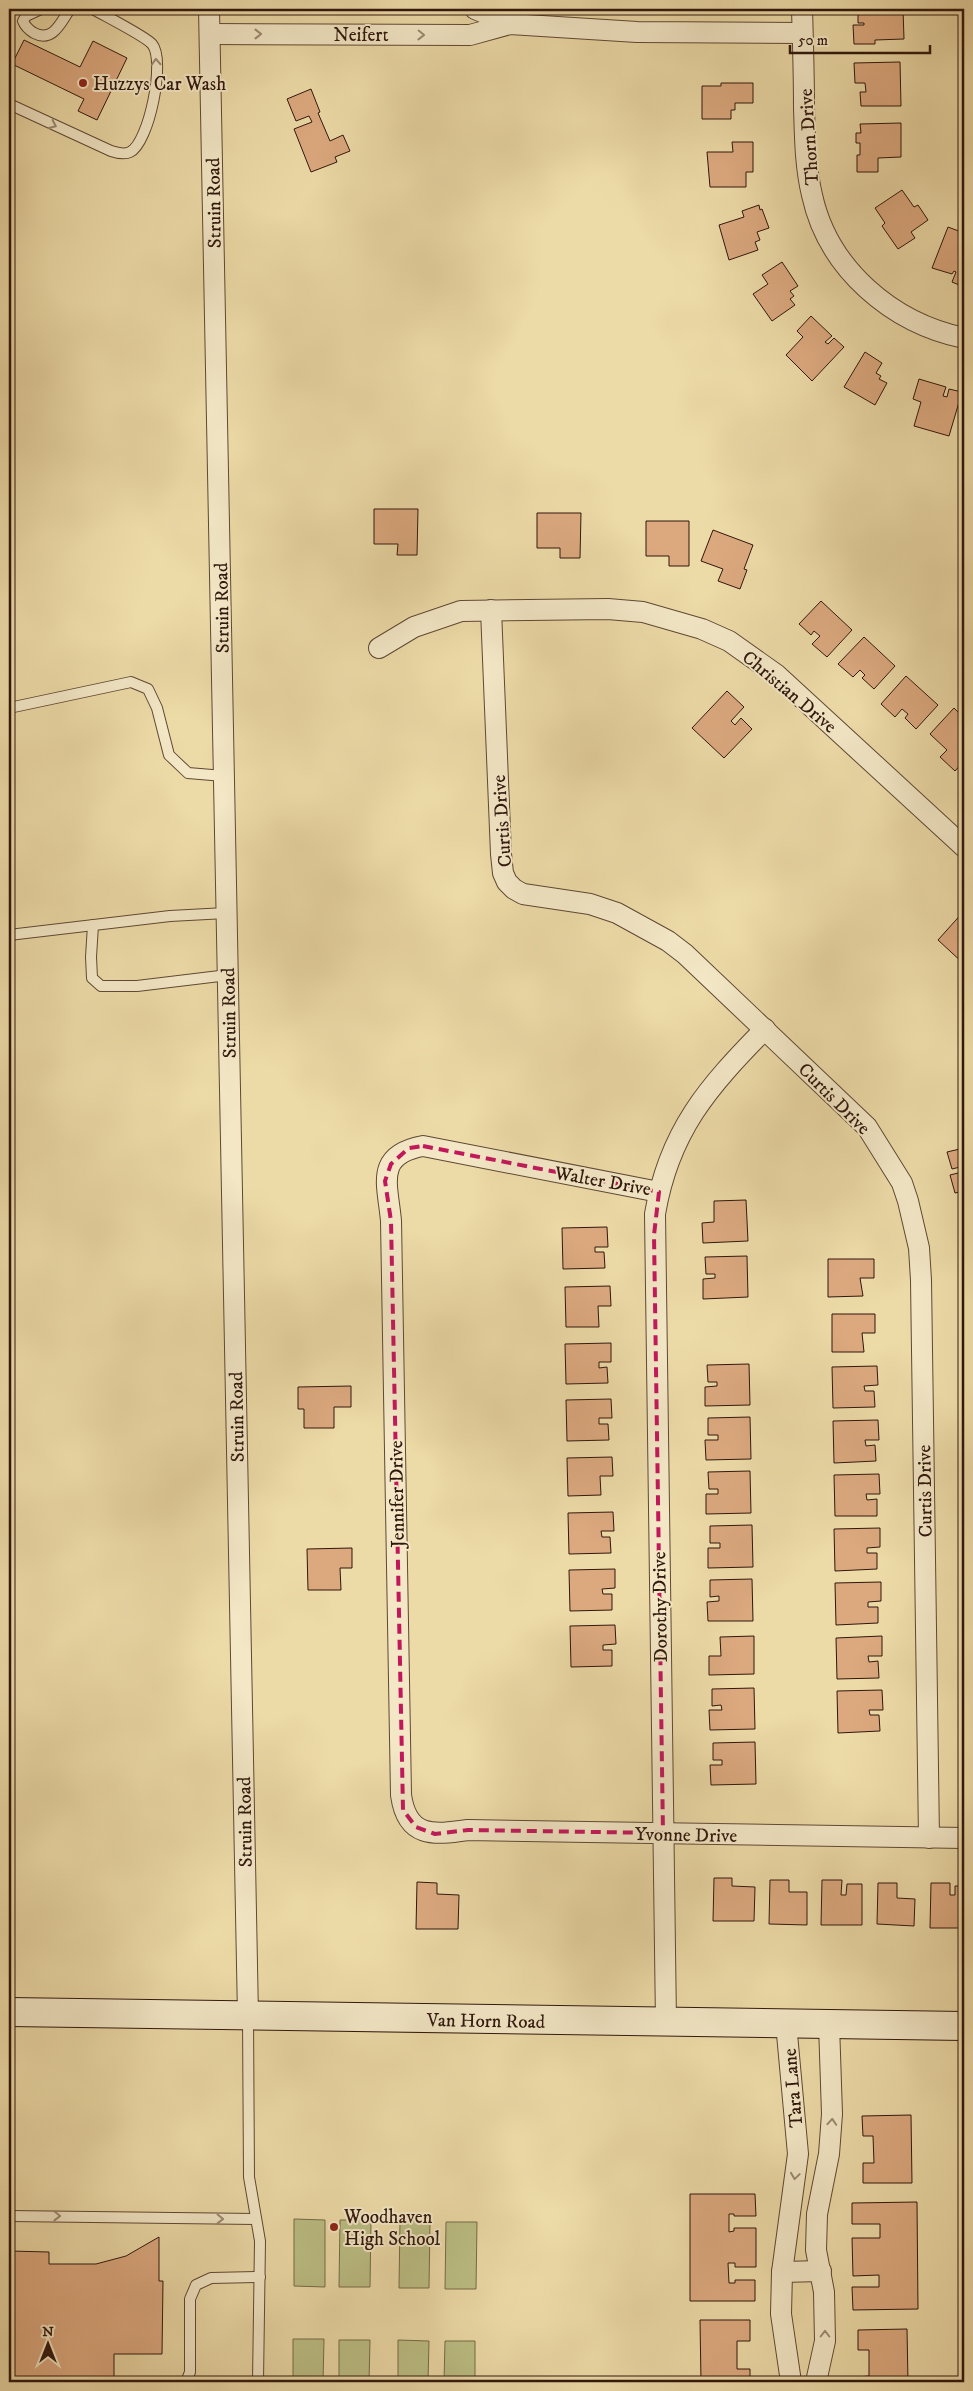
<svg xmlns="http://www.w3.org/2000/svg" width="973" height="2391" font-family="'IM FELL DW Pica',serif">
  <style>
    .green { fill: #bbbe84; stroke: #766a49 }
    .building { fill: #dca97f; stroke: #30170e }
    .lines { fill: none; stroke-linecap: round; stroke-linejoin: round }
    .lane-casing { stroke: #5f4834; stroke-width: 12 }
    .street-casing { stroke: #5f4834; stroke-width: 22 }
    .secondary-casing { stroke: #30170e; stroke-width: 30 }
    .lane { stroke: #f3e7c6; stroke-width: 10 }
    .street { stroke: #f3e7c6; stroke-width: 20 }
    .secondary { stroke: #f3e7c6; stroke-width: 28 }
    .oneway { stroke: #9b8973 }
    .marked { fill: none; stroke: #c2185b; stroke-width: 4; stroke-dasharray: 10 6; stroke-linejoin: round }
    .poi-dot { fill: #8f2418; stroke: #f3e7c6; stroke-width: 2 }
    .labels { text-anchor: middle; stroke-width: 4; stroke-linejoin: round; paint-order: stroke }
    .street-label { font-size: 19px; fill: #30170e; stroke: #f3e7c6 }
    .poi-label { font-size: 19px; fill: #30170e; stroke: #f3e7c6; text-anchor: start }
  </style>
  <rect width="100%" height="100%" fill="#ecdaa7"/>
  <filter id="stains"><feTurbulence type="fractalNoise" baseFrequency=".004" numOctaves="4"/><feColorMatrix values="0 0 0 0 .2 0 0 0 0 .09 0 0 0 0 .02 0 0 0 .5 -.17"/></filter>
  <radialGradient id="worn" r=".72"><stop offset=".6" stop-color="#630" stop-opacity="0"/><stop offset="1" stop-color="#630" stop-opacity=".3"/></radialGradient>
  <g class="green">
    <polygon points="294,2219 325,2220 325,2287 294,2286"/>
    <polygon points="340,2220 371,2220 370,2287 339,2287"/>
    <polygon points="400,2221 430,2221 429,2288 399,2288"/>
    <polygon points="446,2222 477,2222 476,2289 445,2289"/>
    <polygon points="293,2339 324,2339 323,2382 293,2382"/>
    <polygon points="339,2340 370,2340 369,2382 339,2382"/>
    <polygon points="398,2340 429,2341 428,2382 398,2382"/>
    <polygon points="445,2341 475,2341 475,2382 444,2382"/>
  </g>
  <g class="building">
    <polygon points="858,9 903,9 904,39 875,40 875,44 854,44 853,25 864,25 864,23 858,23"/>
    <polygon points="24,40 80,67 93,41 127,58 97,120 78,111 84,99 12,64"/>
    <polygon points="900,62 901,106 861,106 860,92 866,92 865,83 855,83 854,63"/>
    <polygon points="721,83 753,83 753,103 735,103 735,110 731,110 731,119 702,119 702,86 721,86"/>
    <polygon points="311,89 320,112 318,113 330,141 343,135 350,151 335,157 337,162 311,172 294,129 312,122 309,116 296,121 287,99"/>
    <polygon points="901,123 901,157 878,158 878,172 857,172 857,155 860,155 860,143 856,143 856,133 861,133 860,124"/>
    <polygon points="732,142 753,142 753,172 746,172 746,187 710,187 707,152 733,152"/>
    <polygon points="902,190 914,207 918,205 928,220 911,232 915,238 898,249 882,226 885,223 875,208"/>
    <polygon points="759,205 760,210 762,209 769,228 757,232 760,240 755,242 758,250 729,260 719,225 744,217 742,211"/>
    <polygon points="948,227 964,233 964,287 952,282 956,272 954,271 952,274 932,268"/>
    <polygon points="782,262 798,286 790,291 794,296 790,299 795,305 772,321 753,294 768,284 762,275"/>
    <polygon points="811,316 832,336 825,342 828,344 834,338 844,347 812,381 786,355 803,337 797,331"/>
    <polygon points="865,352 882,363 876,373 881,376 879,379 887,383 875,405 844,387"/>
    <polygon points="919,379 946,387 943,396 947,397 949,389 962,392 949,436 914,426 921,402 913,399"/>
    <polygon points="374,509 418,509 417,555 397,555 398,544 374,544"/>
    <polygon points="537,513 581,513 580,558 560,558 560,548 537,548"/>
    <polygon points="646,521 689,521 689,566 669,566 669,556 646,556"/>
    <polygon points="713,530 753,545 744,569 747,570 740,589 718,581 723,569 701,561"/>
    <polygon points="821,601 852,630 827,657 812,644 820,636 814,631 811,635 799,624"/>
    <polygon points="864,637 895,666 874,689 862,678 865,675 860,670 853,677 838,664"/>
    <polygon points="906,676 938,705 916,729 905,718 908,714 902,709 895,717 881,704"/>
    <polygon points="727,691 744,707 731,721 735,725 741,718 752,729 724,758 692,728"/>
    <polygon points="954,708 964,718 964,761 955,771 940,757 947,750 930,734"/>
    <polygon points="964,911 964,964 938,940"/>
    <polygon points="964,1148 964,1191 955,1193 950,1175 962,1172 960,1167 952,1169 947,1152"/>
    <polygon points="746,1200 748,1241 703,1243 702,1223 714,1222 714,1201"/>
    <polygon points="607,1227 608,1247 595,1247 595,1252 604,1252 605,1268 563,1269 562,1228"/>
    <polygon points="747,1256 748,1297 703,1299 703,1279 715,1278 715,1274 706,1274 705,1257"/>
    <polygon points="828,1259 874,1259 874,1278 860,1278 863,1296 828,1297"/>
    <polygon points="610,1286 611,1306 598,1306 599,1327 566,1327 565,1287"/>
    <polygon points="832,1314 875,1314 875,1333 862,1333 864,1352 832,1352"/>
    <polygon points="611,1343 611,1362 599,1362 599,1368 607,1367 608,1383 566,1384 565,1344"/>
    <polygon points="749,1364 750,1405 705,1406 705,1387 717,1386 717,1382 708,1382 707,1365"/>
    <polygon points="877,1366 878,1385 864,1386 865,1391 874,1391 875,1407 833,1408 832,1367"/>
    <polygon points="351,1386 351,1407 334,1407 334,1428 304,1428 304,1409 298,1409 298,1387"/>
    <polygon points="611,1399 612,1418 599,1418 599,1424 608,1424 609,1440 567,1441 566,1400"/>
    <polygon points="750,1417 751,1459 706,1460 705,1440 718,1440 718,1435 708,1435 708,1418"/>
    <polygon points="878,1420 879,1440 865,1440 866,1446 875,1445 876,1461 834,1463 833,1421"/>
    <polygon points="612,1457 613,1476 600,1476 601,1495 568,1496 567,1458"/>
    <polygon points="750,1471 751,1513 706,1514 706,1494 718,1494 718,1489 709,1489 708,1472"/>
    <polygon points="879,1474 880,1494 866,1494 867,1500 877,1499 877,1516 835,1516 834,1475"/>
    <polygon points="613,1512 614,1531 601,1531 602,1537 610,1537 611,1553 569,1554 568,1513"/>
    <polygon points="752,1525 753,1567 708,1568 708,1548 720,1548 720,1543 710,1543 710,1526"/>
    <polygon points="880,1528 880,1547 867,1548 867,1553 877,1553 877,1569 835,1571 834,1529"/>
    <polygon points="352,1548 352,1568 340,1568 341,1590 308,1590 307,1549"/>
    <polygon points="615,1569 615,1588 602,1589 603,1594 612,1594 612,1610 570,1611 569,1570"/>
    <polygon points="752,1579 753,1621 708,1621 707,1602 719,1601 719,1596 710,1597 710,1580"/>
    <polygon points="881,1582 881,1601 868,1602 868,1607 878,1607 878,1623 836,1625 835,1583"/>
    <polygon points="615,1625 616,1644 603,1645 603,1650 612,1650 612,1666 571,1667 570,1626"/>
    <polygon points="754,1636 754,1674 709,1675 709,1656 721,1656 720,1637"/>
    <polygon points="882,1636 882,1656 868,1656 869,1662 878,1661 879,1678 837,1679 836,1638"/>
    <polygon points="754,1688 755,1729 710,1730 709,1710 722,1710 721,1705 712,1706 712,1689"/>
    <polygon points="882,1690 883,1710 869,1710 870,1715 879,1715 880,1731 838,1733 837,1691"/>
    <polygon points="755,1742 756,1784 711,1785 710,1765 722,1765 722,1760 713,1760 713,1743"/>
    <polygon points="714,1878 732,1878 732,1886 755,1887 754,1921 713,1921"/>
    <polygon points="770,1880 789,1880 789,1892 807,1892 807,1925 769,1924"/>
    <polygon points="822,1880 842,1880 841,1895 846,1895 847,1884 862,1884 862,1925 821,1925"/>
    <polygon points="417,1882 437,1883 437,1894 459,1895 458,1929 416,1929"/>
    <polygon points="878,1883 897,1883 897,1898 915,1899 914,1926 877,1924"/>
    <polygon points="931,1883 950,1883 950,1895 955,1895 955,1886 964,1886 964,1928 930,1928"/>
    <polygon points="911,2115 912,2183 863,2183 863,2163 874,2163 873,2136 863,2136 862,2116"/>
    <polygon points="690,2194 755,2194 756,2216 734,2216 734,2214 729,2214 729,2232 734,2231 734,2228 756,2228 756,2267 735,2267 735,2263 728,2263 729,2283 735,2283 735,2280 755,2280 755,2301 690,2301"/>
    <polygon points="917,2202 918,2309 853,2310 852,2287 879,2287 879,2275 853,2276 852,2238 880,2238 880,2224 852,2224 852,2203"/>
    <polygon points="159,2237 159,2281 163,2281 162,2354 114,2354 114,2382 9,2382 9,2251 49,2252 49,2264 96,2264 126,2256"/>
    <polygon points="700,2320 750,2320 750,2341 737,2341 737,2369 750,2369 750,2382 701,2382"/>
    <polygon points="907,2329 908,2382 859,2382 858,2377 869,2376 869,2350 858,2350 858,2330"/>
  </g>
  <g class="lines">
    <defs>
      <g id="lane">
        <path d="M41,9L26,16L23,21C25,26 29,30 34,33C53,43 61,22 70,9"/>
        <path d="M9,104L111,151C117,153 124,155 130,152C149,143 166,60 152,44C145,36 105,16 93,9"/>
        <polyline points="9,708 131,682 148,689 157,708 169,755 188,773 224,776"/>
        <polyline points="93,925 91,957 92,978 101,986 137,986 228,975"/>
        <polyline points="9,935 170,916 226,913"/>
        <polyline points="248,2017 249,2177 260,2241 258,2382"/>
        <polyline points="9,2216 256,2219"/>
        <polyline points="186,2382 190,2372 190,2299 196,2285 211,2278 260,2277"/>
      </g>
      <g id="street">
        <polyline points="209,9 248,2016"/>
        <polyline points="475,9 510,24"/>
        <path d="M802,9C803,42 804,75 804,108C805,137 805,166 812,195C828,269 892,323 964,338"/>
        <polyline points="210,34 470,35 510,24 637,32 802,33"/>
        <polyline points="491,610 501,854 503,873 507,882 514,889 523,894 590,904 617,913 668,941 685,954 867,1127 902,1183 908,1201 919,1248 921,1280 929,1838"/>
        <polyline points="379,648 414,627 461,611 608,609 643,612 702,629 729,641 777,675 964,847"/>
        <path d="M659,1192L423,1146C374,1155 388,1185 391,1221L401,1795C407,1838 433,1835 468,1830L964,1838"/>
        <path d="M666,2022L655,1214C669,1131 708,1087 765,1029"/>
        <polyline points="786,2023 798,2154 782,2272 781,2314 791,2382"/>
        <polyline points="782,2272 821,2271"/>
        <polyline points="816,2382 825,2341 824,2292 816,2250 817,2214 829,2154 832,2114 829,2024"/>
      </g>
      <polyline id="secondary" points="9,2012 964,2026"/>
    </defs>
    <use href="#lane" class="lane-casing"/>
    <use href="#street" class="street-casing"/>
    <use href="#secondary" class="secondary-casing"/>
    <use href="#lane" class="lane"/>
    <use href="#street" class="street"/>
    <use href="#secondary" class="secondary"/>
  </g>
  <defs><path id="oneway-chevron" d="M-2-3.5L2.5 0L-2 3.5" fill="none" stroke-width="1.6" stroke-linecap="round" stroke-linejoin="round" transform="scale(1.25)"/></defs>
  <g class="oneway">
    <use href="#oneway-chevron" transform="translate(258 34)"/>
    <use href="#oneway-chevron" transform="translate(421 35) rotate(1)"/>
    <use href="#oneway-chevron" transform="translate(156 62) rotate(-93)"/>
    <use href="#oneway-chevron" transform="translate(53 125) rotate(25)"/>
    <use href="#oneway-chevron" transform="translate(832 2122) rotate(-86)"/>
    <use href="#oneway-chevron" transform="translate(795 2176) rotate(98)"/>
    <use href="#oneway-chevron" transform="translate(57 2216) rotate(1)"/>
    <use href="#oneway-chevron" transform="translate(220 2219) rotate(1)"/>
    <use href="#oneway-chevron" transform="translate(825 2334) rotate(-90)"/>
  </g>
  <path class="marked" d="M423,1146L659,1192L654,1235L663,1833L468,1830L435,1834L416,1827L403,1810L391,1221L385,1181L391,1164L409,1148Z"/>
  <g class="poi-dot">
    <circle cx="83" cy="83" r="5"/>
    <circle cx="334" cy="2227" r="5"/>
  </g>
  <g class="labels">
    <g class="street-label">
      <text x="361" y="41">Neifert</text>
      <text transform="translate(808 137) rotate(-94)" y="7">Thorn Drive</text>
      <text transform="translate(213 203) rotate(-91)" y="7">Struin Road</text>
      <text transform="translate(221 608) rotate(-91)" y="7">Struin Road</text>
      <text transform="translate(790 691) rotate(40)" y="7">Christian Drive</text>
      <text transform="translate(501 821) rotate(-94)" y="7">Curtis Drive</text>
      <text transform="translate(228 1013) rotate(-91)" y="7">Struin Road</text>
      <text transform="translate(835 1098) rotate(45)" y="7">Curtis Drive</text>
      <text transform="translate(603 1180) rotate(10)" y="7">Walter Drive</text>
      <text transform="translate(236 1417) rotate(-91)" y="7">Struin Road</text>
      <text transform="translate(924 1491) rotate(-91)" y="7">Curtis Drive</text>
      <text transform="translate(396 1494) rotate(-91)" y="7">Jennifer Drive</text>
      <text transform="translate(659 1607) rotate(-91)" y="7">Dorothy Drive</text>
      <text transform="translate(244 1822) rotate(-91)" y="7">Struin Road</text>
      <text transform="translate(686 1834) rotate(1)" y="7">Yvonne Drive</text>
      <text transform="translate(486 2020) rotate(1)" y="7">Van Horn Road</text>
      <text transform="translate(792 2088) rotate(-95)" y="7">Tara Lane</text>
    </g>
    <g class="poi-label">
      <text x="93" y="90">Huzzys Car Wash</text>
      <text x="344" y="2223">Woodhaven<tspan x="344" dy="22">High School</tspan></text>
    </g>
  </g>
  <rect width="973" height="2391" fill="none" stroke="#ecdaa7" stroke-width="30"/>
  <rect x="10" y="10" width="953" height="2371" fill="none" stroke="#30170e" stroke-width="2.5"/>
  <rect x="15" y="15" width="943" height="2361" fill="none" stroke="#30170e"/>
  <g transform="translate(48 2344)" stroke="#f3e7c6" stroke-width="4" paint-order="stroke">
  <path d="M0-4L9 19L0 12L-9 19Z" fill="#30170e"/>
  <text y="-8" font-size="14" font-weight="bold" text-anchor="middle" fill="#30170e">N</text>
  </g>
  <path d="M790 45v8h140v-8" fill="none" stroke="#30170e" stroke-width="2.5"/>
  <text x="798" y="45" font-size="15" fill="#30170e" stroke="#f3e7c6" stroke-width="4" paint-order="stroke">50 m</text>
  <rect width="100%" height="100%" filter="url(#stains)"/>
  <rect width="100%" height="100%" fill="url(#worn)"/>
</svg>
